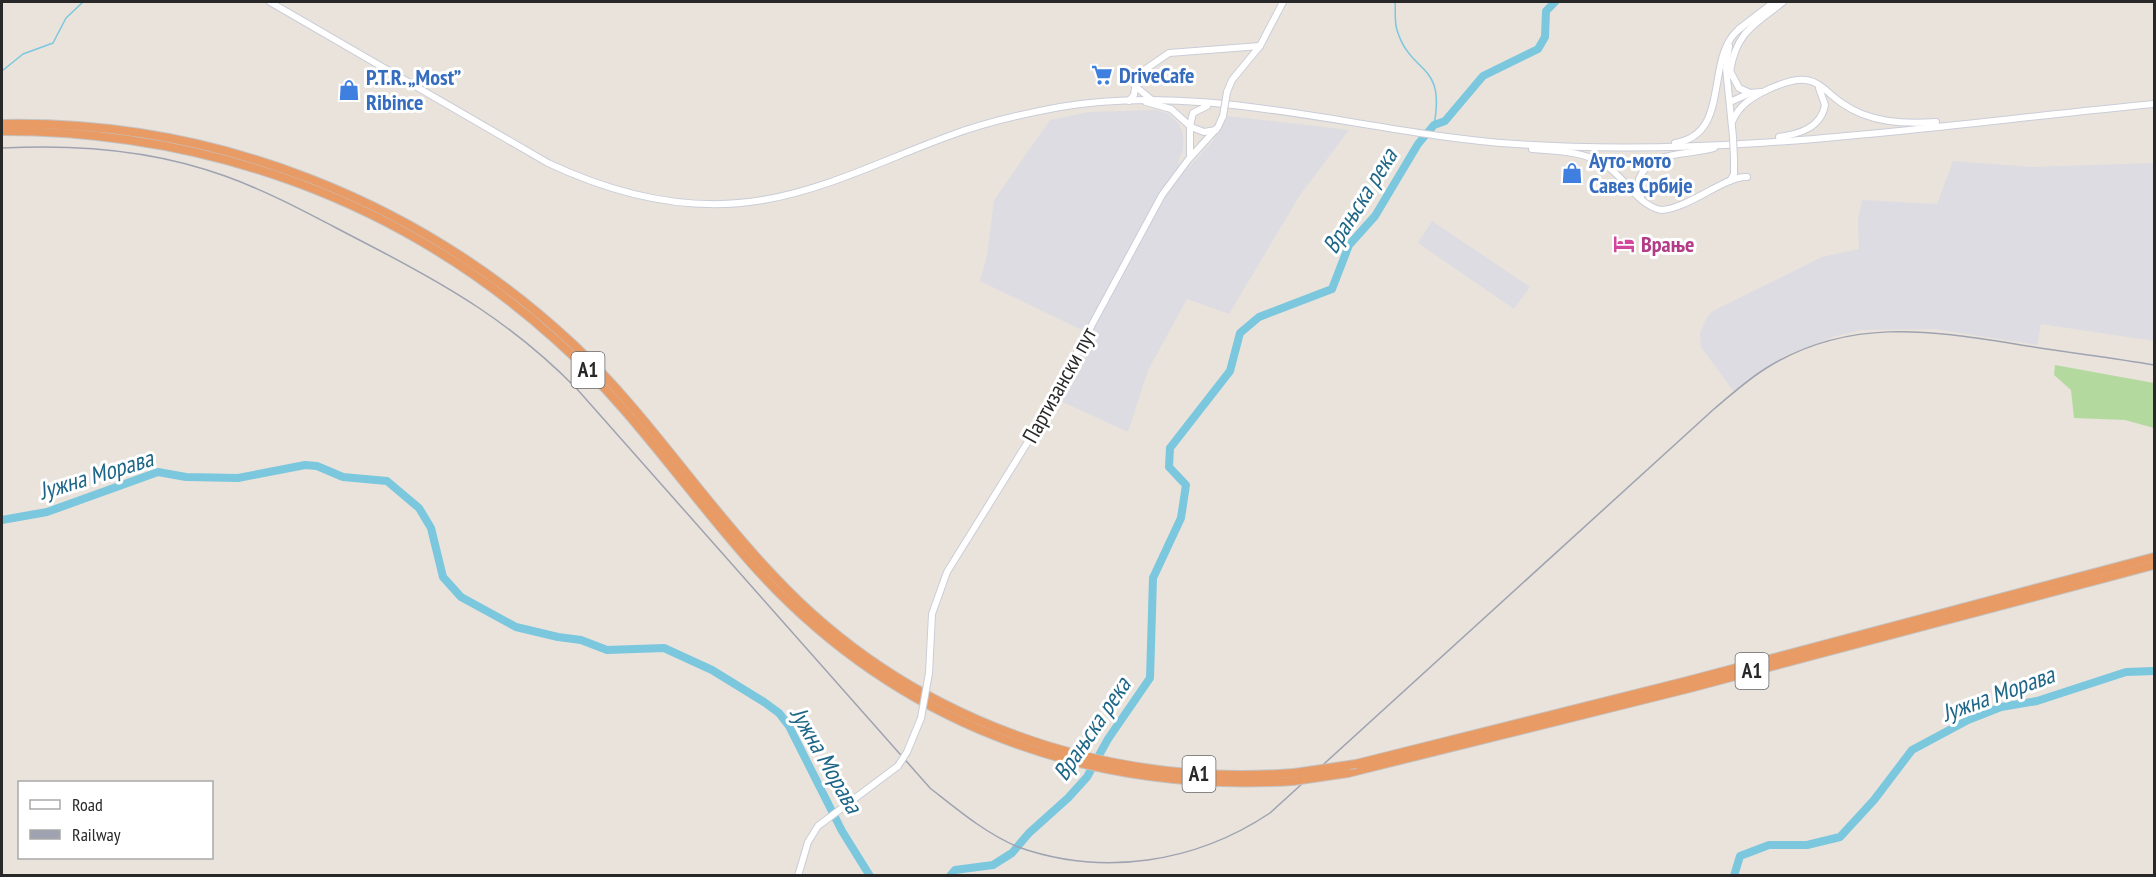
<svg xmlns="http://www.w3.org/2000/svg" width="2156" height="877" font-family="'PT Sans Narrow',sans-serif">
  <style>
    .industrial { fill: #dddce2 }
    .green { fill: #b4d99f }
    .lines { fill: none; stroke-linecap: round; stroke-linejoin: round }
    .stream { stroke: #7bc7de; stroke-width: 1.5 }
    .river { stroke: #7bc7de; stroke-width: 8 }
    .secondary-casing { stroke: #cacdd8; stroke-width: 8 }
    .highway-casing { stroke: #c3c3c3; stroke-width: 10 }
    .secondary { stroke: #fff; stroke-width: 6 }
    .highway { stroke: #e99b66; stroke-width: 8 }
    .rail { stroke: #9fa2b0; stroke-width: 1.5 }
    .secondary-bridge-casing { stroke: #cacdd8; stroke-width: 8; stroke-linecap: butt }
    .highway-bridge-casing { stroke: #c3c3c3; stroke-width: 10; stroke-linecap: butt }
    .secondary-bridge { stroke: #fff; stroke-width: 6 }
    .highway-bridge { stroke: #e99b66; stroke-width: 8 }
    .labels { text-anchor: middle; stroke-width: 6; stroke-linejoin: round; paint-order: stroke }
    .shield { fill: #fff; stroke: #686868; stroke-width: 1.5 }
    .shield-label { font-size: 21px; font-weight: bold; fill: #282828 }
    .shop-label { font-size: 22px; font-weight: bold; fill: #366cbe; stroke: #fff; text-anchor: start }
    .hotel-label { font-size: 22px; font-weight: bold; fill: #b23c85; stroke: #fff; text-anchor: start }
    .street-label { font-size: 22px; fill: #282828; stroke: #fff }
    .water-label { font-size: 24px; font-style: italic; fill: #1e6687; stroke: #fff }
  </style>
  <rect width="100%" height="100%" fill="#e9e3dc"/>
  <g class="industrial">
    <polygon points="1155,110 1167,113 1179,124 1183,135 1183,149 1178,163 1186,170 1212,142 1228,116 1349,130 1300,195 1229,314 1187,299 1148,370 1128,432 1052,397 1088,333 980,281 987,256 994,200 1050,120 1089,112"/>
    <polygon points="1953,161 2032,167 2154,163 2154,341 2041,324 2037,345 1934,329 1861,330 1836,336 1787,355 1759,372 1734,392 1701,347 1700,333 1707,317 1713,311 1822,257 1859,249 1858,221 1862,200 1937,204"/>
    <polygon points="1432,221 1530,287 1514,309 1418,243"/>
  </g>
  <polygon class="green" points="2055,365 2154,383 2154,428 2125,420 2074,418 2071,390 2054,375"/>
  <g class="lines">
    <g class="stream">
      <path d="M1395,2C1396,11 1394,20 1397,30C1411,76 1446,61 1434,125"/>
      <polyline points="2,71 23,54 53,43 66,18 83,2"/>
    </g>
    <g class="river">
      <polyline points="2,520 47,512 158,472 186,477 238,478 305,465 317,466 343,477 387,481 419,508 431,528 443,577 461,597 516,627 558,637 581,640 607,650 664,648 712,670 764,702 779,713 789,726 842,831 870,876"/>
      <polyline points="950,876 955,870 993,865 1012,853 1029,833 1068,798 1087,777 1108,739 1150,678 1153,578 1181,518 1186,485 1169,467 1170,448 1230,371 1240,333 1259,317 1332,289 1349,245 1375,216 1418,144 1434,125 1445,121 1483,76 1538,49 1545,37 1546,11 1555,2"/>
      <polyline points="1734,876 1740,856 1769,845 1807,845 1840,837 1874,800 1912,750 1968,720 2001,707 2037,701 2126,672 2154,671"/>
    </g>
    <defs>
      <g id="secondary">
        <path d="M270,2L548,163C616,195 688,213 763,200C828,189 888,158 949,136C985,122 1022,114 1060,107C1212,81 1365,134 1516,144C1729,159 1943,124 2154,104"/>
        <polyline points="1739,29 1774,2"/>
        <polyline points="1729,46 1726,68 1733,137"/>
        <polyline points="1730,71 1739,88 1750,93"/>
        <path d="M1730,72C1736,32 1754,25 1783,2"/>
        <polyline points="1135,86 1152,100"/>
        <polyline points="1227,92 1232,80 1260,46 1283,2"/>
        <polyline points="1129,101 1134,95 1137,75 1169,53 1260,46"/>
        <polyline points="1146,102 1171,109 1190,126 1190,156"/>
        <polyline points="1730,102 1750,93 1761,92"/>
        <path d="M1732,122C1739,105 1752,97 1769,89C1825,64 1817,96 1862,114C1885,123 1911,124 1936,122"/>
        <polyline points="1190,126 1193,113 1207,106"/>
        <polyline points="1191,127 1204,132 1216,130"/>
        <path d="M1779,137C1799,134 1821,128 1825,105L1819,88"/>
        <path d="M1675,143C1734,134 1702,54 1742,27"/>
        <path d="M1532,149C1557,151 1582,151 1604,164C1625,177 1637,205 1661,210C1688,209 1727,175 1747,177"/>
        <polyline points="1730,181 1734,174 1734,159"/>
        <path d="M1641,197L1639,179C1651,149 1688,156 1714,148"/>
        <polyline points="929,673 932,614 947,572 1034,432 1162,195 1188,160 1218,127 1223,116"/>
        <polyline points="907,752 921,718"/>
        <polyline points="798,876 808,842 818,826 898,766"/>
      </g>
      <g id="highway">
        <path d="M2,124C215,120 419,200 574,345C648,415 703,502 773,575C906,718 1100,788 1294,773"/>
        <path d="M2,131C209,131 402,201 556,340C630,406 685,489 751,563C891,721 1083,794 1293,781"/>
        <polyline points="1356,764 1687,681 2154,557"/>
        <polyline points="1348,773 1690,688 2154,565"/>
      </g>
    </defs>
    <use href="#secondary" class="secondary-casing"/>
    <use href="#highway" class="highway-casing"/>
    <use href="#secondary" class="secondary"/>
    <use href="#highway" class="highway"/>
    <path class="rail" d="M2,148C77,144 154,150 225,176C275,194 322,221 369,245C450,287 512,323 577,389L930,788C958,810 985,833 1018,847C1103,877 1195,863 1270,813L1714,409C1731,395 1748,379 1768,367C1848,318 1928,330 2015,344C2061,352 2108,357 2154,365"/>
    <defs>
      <g id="secondary-bridge">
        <polyline points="1223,116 1227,92"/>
        <polyline points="1733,137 1734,159"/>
        <polyline points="921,718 929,673"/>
        <polyline points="898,766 907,752"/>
      </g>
      <g id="highway-bridge">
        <polyline points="1294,773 1356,764"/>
        <polyline points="1293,781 1348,773"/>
      </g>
    </defs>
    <use href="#secondary-bridge" class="secondary-bridge-casing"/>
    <use href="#highway-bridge" class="highway-bridge-casing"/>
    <use href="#secondary-bridge" class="secondary-bridge"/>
    <use href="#highway-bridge" class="highway-bridge"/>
  </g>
  <defs>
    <symbol id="supermarket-bare" viewBox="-9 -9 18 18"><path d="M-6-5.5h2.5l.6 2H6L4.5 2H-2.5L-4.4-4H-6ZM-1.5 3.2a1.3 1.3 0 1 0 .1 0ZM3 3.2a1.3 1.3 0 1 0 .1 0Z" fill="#3f7fe0" stroke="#fff" stroke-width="2.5" paint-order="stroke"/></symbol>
    <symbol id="shop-bare" viewBox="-9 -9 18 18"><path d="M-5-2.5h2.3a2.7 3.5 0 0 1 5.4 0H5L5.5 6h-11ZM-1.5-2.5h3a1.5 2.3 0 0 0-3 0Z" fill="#3f7fe0" stroke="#fff" stroke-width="2.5" paint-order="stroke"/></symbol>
    <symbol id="hotel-bare" viewBox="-9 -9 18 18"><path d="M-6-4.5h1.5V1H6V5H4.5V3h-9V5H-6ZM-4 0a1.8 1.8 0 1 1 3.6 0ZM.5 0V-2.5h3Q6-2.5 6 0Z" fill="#d1479c" stroke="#fff" stroke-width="2.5" paint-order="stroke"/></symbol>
  </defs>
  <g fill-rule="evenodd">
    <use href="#supermarket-bare" x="1087" y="60" width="30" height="30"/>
    <use href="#shop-bare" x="334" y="75" width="30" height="30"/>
    <use href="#shop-bare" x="1557" y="158" width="30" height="30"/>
    <use href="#hotel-bare" x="1609" y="229" width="30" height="30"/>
  </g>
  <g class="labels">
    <g class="shield">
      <rect x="571.5" y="352" width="33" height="36" rx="4.5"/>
      <rect x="1735.5" y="653" width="33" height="36" rx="4.5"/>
      <rect x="1182.5" y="756" width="33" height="36" rx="4.5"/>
    </g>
    <g class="shield-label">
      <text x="588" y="377">A1</text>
      <text x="1752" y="678">A1</text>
      <text x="1199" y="781">A1</text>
    </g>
    <g class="shop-label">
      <text x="1119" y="83">DriveCafe</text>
      <text x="366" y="85">P.T.R. „Most”<tspan x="366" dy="25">Ribince</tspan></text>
      <text x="1589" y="168">Ауто-мото<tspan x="1589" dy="25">Савез Србије</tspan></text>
    </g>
    <g class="hotel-label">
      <text x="1641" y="252">Врање</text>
    </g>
    <g class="street-label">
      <text transform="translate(1059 385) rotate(-61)" y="8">Партизански пут</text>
    </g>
    <g class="water-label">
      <text transform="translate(1360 201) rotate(-58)" y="8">Врањска река</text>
      <text transform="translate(96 475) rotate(-17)" y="8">Јужна Морава</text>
      <text transform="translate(1998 694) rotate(-20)" y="8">Јужна Морава</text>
      <text transform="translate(1092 729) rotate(-56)" y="8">Врањска река</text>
      <text transform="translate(826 760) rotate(60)" y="8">Јужна Морава</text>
    </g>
  </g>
  <rect width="2156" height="877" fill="none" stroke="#282828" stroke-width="6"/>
  <rect x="18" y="781" width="195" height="78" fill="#ffffff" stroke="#a9a9a9" stroke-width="1.5"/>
  <rect x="30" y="800" width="30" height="9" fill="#ffffff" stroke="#a9a9a9" stroke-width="1.5"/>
  <text x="72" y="811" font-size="18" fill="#282828">Road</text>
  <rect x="30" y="830" width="30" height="9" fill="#9fa2b0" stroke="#a9a9a9" stroke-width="1.5"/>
  <text x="72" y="841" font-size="18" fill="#282828">Railway</text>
</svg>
